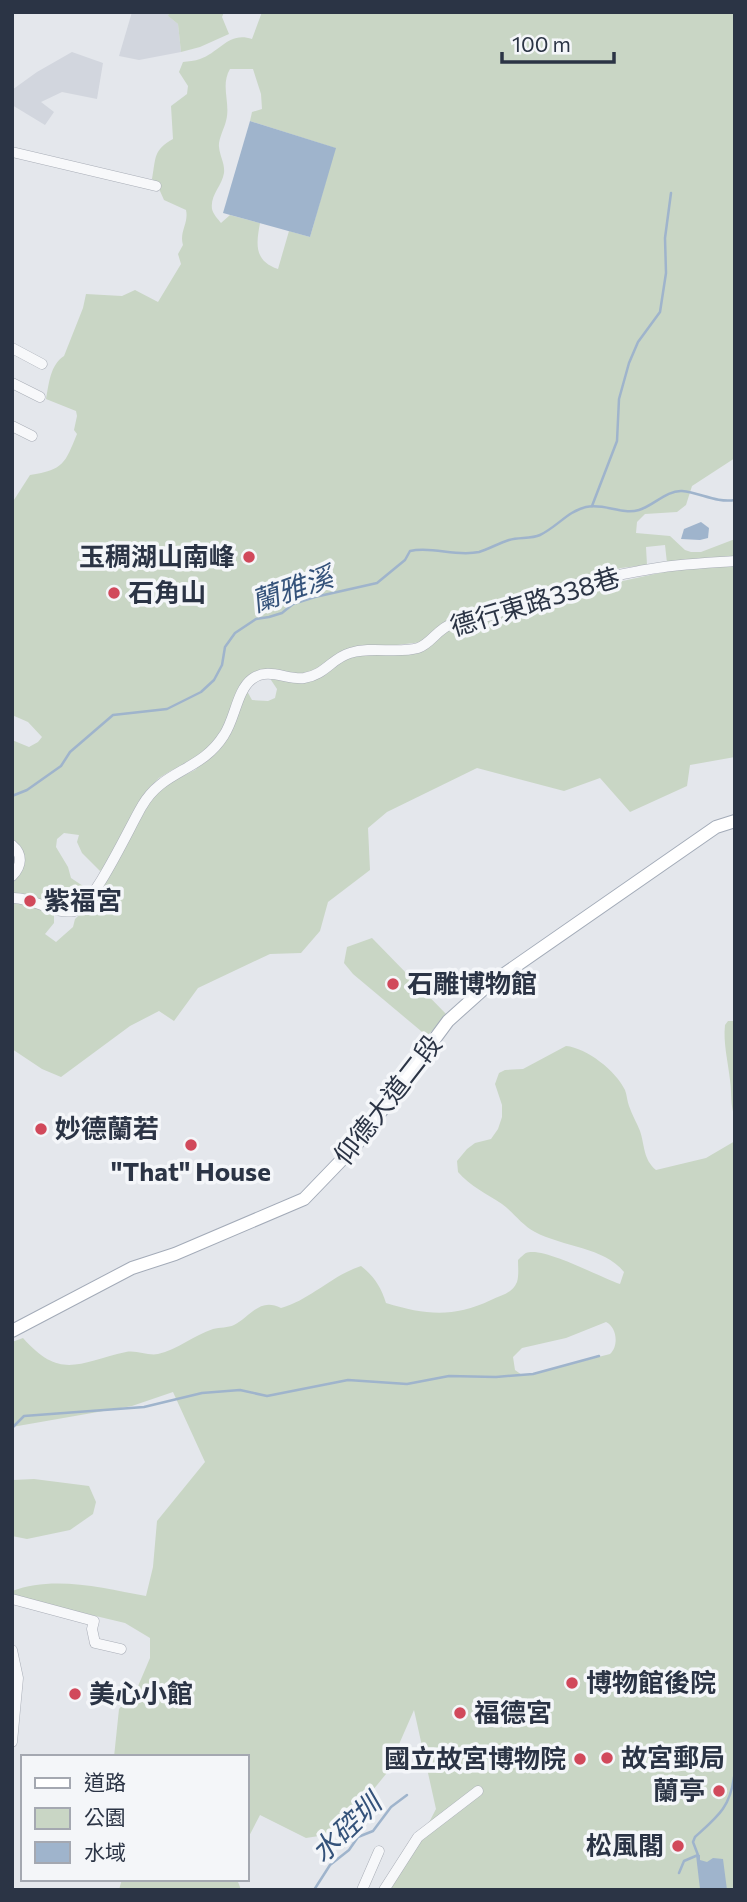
<svg xmlns="http://www.w3.org/2000/svg" width="747" height="1902" font-family="Commissioner,'Noto Sans TC',sans-serif">
  <style>
    .built { fill: #d2d6de }
    .green { fill: #c9d6c5; fill-rule: evenodd }
    .water { fill: #9fb4cc }
    .lines { fill: none; stroke-linecap: round; stroke-linejoin: round }
    .stream { stroke: #9fb4cc; stroke-width: 2.5 }
    .minor-casing { stroke: #a9aeb7; stroke-width: 11 }
    .major-casing { stroke: #a3abb8; stroke-width: 14 }
    .minor { stroke: #f7f8fa; stroke-width: 10 }
    .major { stroke: #fff; stroke-width: 12 }
    .poi-dot { fill: #d1495b; stroke: #f4f6f9; stroke-width: 2.5 }
    .labels { text-anchor: middle; stroke-width: 7; stroke-linejoin: round; paint-order: stroke }
    .poi-label { font-size: 26px; font-weight: bold; fill: #2b3445; stroke: #f4f6f9; text-anchor: start }
    .street-label { font-size: 26px; fill: #2b3445; stroke: #f4f6f9 }
    .water-label { font-size: 28px; font-style: italic; fill: #34527a; stroke: #f4f6f9 }
  </style>
  <rect width="100%" height="100%" fill="#e4e7ec"/>
  <g class="built">
    <polygon points="132,12 169,12 168,16 178,24 181,52 139,60 119,56"/>
    <polygon points="72,52 103,63 97,99 62,92 41,102 54,112 45,125 12,105 12,90 37,72"/>
  </g>
  <g class="green">
    <polygon points="169,12 224,12 222,17 229,34 200,47 181,52 178,24 168,16"/>
    <path d="M262,12H735V458L692,486L686,505L677,512L645,514L637,522L636,533L670,536L685,550L691,552H701L735,539V558L667,563L665,545L646,547L647,565L621,568L553,585L513,603L463,619L422,642L347,651L323,670L303,675L264,670L256,671L245,678L240,686L234,708L215,743L181,769L172,770L159,778L146,791L103,868L100,871L82,853L77,842L79,835L64,833L57,839L56,847L68,867L71,878L89,890C85,897 82,904 74,907C61,911 27,898 12,894V879L19,873L12,843V740L29,747L38,742L42,737L28,722L12,715V503L30,475C64,470 65,463 77,434L74,430L77,416L76,411L46,399C49,384 50,365 64,356L83,308L86,294L122,296L135,290L158,302L181,264L178,254L183,245C179,232 189,223 186,210L164,200L156,182L152,179C156,158 153,150 173,139L171,106L187,94L188,86L179,72L183,62C188,61 195,61 200,59C220,52 229,31 252,39ZM230,69H253L261,94L262,109L252,112L250,121L335,148L310,237L289,231L278,269C254,261 256,244 260,223L230,215L221,223C218,219 213,214 212,209C210,195 222,186 224,173C225,163 220,157 219,147C218,140 224,129 226,121C231,103 220,86 230,69Z"/>
    <polygon points="735,565 735,757 690,765 687,786 630,812 600,778 564,791 477,768 387,812 368,828 370,870 328,902 320,931 301,953 270,954 198,988 174,1021 159,1011 130,1026 61,1077 42,1069 12,1049 12,901 54,912 54,923 45,934 56,942 73,927 75,919 85,909 106,880 154,795 167,784 195,770 223,743 245,692 247,691 252,700 268,701 275,698 277,689 271,680 272,677 300,682 323,676 351,655 434,643 448,631 549,599 609,584 673,570"/>
    <polygon points="372,938 447,1015 427,1036 353,974 344,963 347,947"/>
    <path d="M728,1021H735V1118C730,1105 732,1093 730,1080C728,1061 723,1043 725,1025Z"/>
    <path d="M566,1046C587,1048 616,1071 625,1090C627,1095 627,1101 629,1106C632,1115 637,1123 640,1131C645,1146 643,1159 656,1170L706,1158L735,1141V1890H387L420,1840L436,1809L414,1710L386,1774L338,1833L306,1838L260,1815L247,1840V1757H114L119,1709L136,1691L150,1658V1638L125,1623L12,1596V1591C54,1575 103,1588 146,1596L153,1567L157,1521L205,1462L173,1392L132,1406L12,1427V1342L23,1338C61,1381 79,1362 126,1352C137,1350 148,1356 158,1354C177,1350 194,1335 213,1329C220,1327 228,1328 234,1325C251,1316 260,1297 281,1308C310,1300 331,1276 361,1266C374,1276 381,1287 386,1303C426,1315 453,1318 491,1300C501,1295 512,1294 517,1282C519,1276 518,1266 518,1260C519,1259 525,1253 526,1253C543,1246 599,1277 620,1284L624,1272C604,1247 563,1247 535,1232C522,1225 514,1213 502,1204C487,1194 470,1186 458,1172L457,1161L467,1149L475,1143L491,1139L498,1129L502,1117V1105L495,1084L499,1073L505,1070L523,1069ZM606,1322C617,1327 619,1346 610,1354L529,1375H522L515,1370L513,1357L522,1348L566,1338Z"/>
    <polygon points="34,1479 89,1486 96,1502 93,1514 70,1530 27,1539 12,1536 12,1480"/>
    <polygon points="122,1879 237,1879 241,1890 119,1890"/>
  </g>
  <g class="water">
    <polygon points="250,121 336,148 310,237 223,213"/>
    <polygon points="701,522 709,528 708,538 700,540 681,539 684,529"/>
    <polygon points="696,1855 700,1855 700,1860 707,1862 713,1858 723,1859 727,1890 700,1889"/>
  </g>
  <g class="lines">
    <g class="stream">
      <polyline points="592,506 617,441 619,399 629,363 638,342 660,312 666,273 665,238 671,193"/>
      <path d="M12,796L27,790L61,766L70,752L113,715L167,709L201,692L214,680L222,665L225,647L235,633L256,619L269,617L282,613L293,604L315,597L377,583L405,560L410,551C433,546 455,557 479,552C489,549 499,543 509,540C519,537 531,539 540,535C557,527 568,511 586,507C605,503 621,515 639,510C653,506 667,490 682,491C701,493 716,503 735,500"/>
      <polyline points="12,1428 24,1416 144,1407 202,1393 240,1390 267,1396 348,1380 407,1384 449,1376 496,1377 533,1374 599,1356"/>
      <path d="M679,1873L684,1861L698,1855L693,1842L695,1837C717,1817 730,1808 734,1777"/>
      <polyline points="314,1890 330,1865 349,1850 358,1837 373,1831 391,1807 407,1795"/>
    </g>
    <defs>
      <g id="minor">
        <polyline points="12,152 156,186"/>
        <polyline points="12,348 42,364"/>
        <polyline points="12,383 40,397"/>
        <polyline points="12,426 32,436"/>
        <path d="M12,845C23,854 22,866 12,876"/>
        <path d="M12,898C33,897 54,915 74,911C93,907 130,826 142,806C163,769 201,772 224,735C235,719 237,690 252,679C268,667 287,680 304,678C325,675 332,658 350,653C372,646 397,654 418,648C431,644 438,628 452,624C464,620 476,619 488,616C513,608 537,596 563,588C589,580 618,575 645,570C675,564 705,563 735,561"/>
        <polyline points="12,1599 94,1621 92,1629 95,1643 121,1649"/>
        <polyline points="12,1650 18,1678 12,1742"/>
        <polyline points="362,1890 379,1851"/>
        <polyline points="384,1890 418,1837 478,1791"/>
      </g>
      <polyline id="major" points="12,1331 132,1268 175,1254 304,1199 357,1144 448,1021 487,986 716,827 735,821"/>
    </defs>
    <use href="#minor" class="minor-casing"/>
    <use href="#major" class="major-casing"/>
    <use href="#minor" class="minor"/>
    <use href="#major" class="major"/>
  </g>
  <g class="poi-dot">
    <circle cx="249" cy="557" r="7"/>
    <circle cx="114" cy="593" r="7"/>
    <circle cx="30" cy="901" r="7"/>
    <circle cx="393" cy="984" r="7"/>
    <circle cx="41" cy="1129" r="7"/>
    <circle cx="191" cy="1145" r="7"/>
    <circle cx="572" cy="1683" r="7"/>
    <circle cx="75" cy="1694" r="7"/>
    <circle cx="460" cy="1713" r="7"/>
    <circle cx="607" cy="1758" r="7"/>
    <circle cx="580" cy="1759" r="7"/>
    <circle cx="719" cy="1791" r="7"/>
    <circle cx="678" cy="1846" r="7"/>
  </g>
  <g class="labels">
    <g class="poi-label">
      <text x="235" y="566" text-anchor="end">玉稠湖山南峰</text>
      <text x="128" y="602">石角山</text>
      <text x="44" y="910">紫福宮</text>
      <text x="407" y="993">石雕博物館</text>
      <text x="55" y="1138">妙德蘭若</text>
      <text x="191" y="1181" text-anchor="middle">"That" House</text>
      <text x="586" y="1692">博物館後院</text>
      <text x="89" y="1703">美心小館</text>
      <text x="474" y="1722">福德宮</text>
      <text x="621" y="1767">故宮郵局</text>
      <text x="566" y="1768" text-anchor="end">國立故宮博物院</text>
      <text x="705" y="1800" text-anchor="end">蘭亭</text>
      <text x="664" y="1855" text-anchor="end">松風閣</text>
    </g>
    <g class="street-label">
      <text transform="translate(535 602) rotate(-17)" y="9">德行東路338巷</text>
      <text transform="translate(388 1100) rotate(-52)" y="9">仰德大道二段</text>
    </g>
    <g class="water-label">
      <text transform="translate(292 589) rotate(-19)" y="10">蘭雅溪</text>
      <text transform="translate(346 1828) rotate(-44)" y="10">水硿圳</text>
    </g>
  </g>
  <rect width="747" height="1902" fill="none" stroke="#2b3445" stroke-width="28"/>
  <rect x="21" y="1755" width="228" height="126" fill="#f4f6f9" stroke="#a4a8b1" stroke-width="2"/>
  <rect x="35" y="1778" width="35" height="10" fill="#ffffff" stroke="#a4a8b1" stroke-width="2"/>
  <text x="84" y="1790" font-size="21" fill="#2b3445">道路</text>
  <rect x="35" y="1808" width="35" height="21" fill="#c9d6c5" stroke="#a4a8b1" stroke-width="2"/>
  <text x="84" y="1825" font-size="21" fill="#2b3445">公園</text>
  <rect x="35" y="1842" width="35" height="21" fill="#9fb4cc" stroke="#a4a8b1" stroke-width="2"/>
  <text x="84" y="1860" font-size="21" fill="#2b3445">水域</text>
  <path d="M502 52v10h112v-10" fill="none" stroke="#2b3445" stroke-width="3.5"/>
  <text x="512" y="52" font-size="21" fill="#2b3445" stroke="#f4f6f9" stroke-width="5" paint-order="stroke">100 m</text>
</svg>
